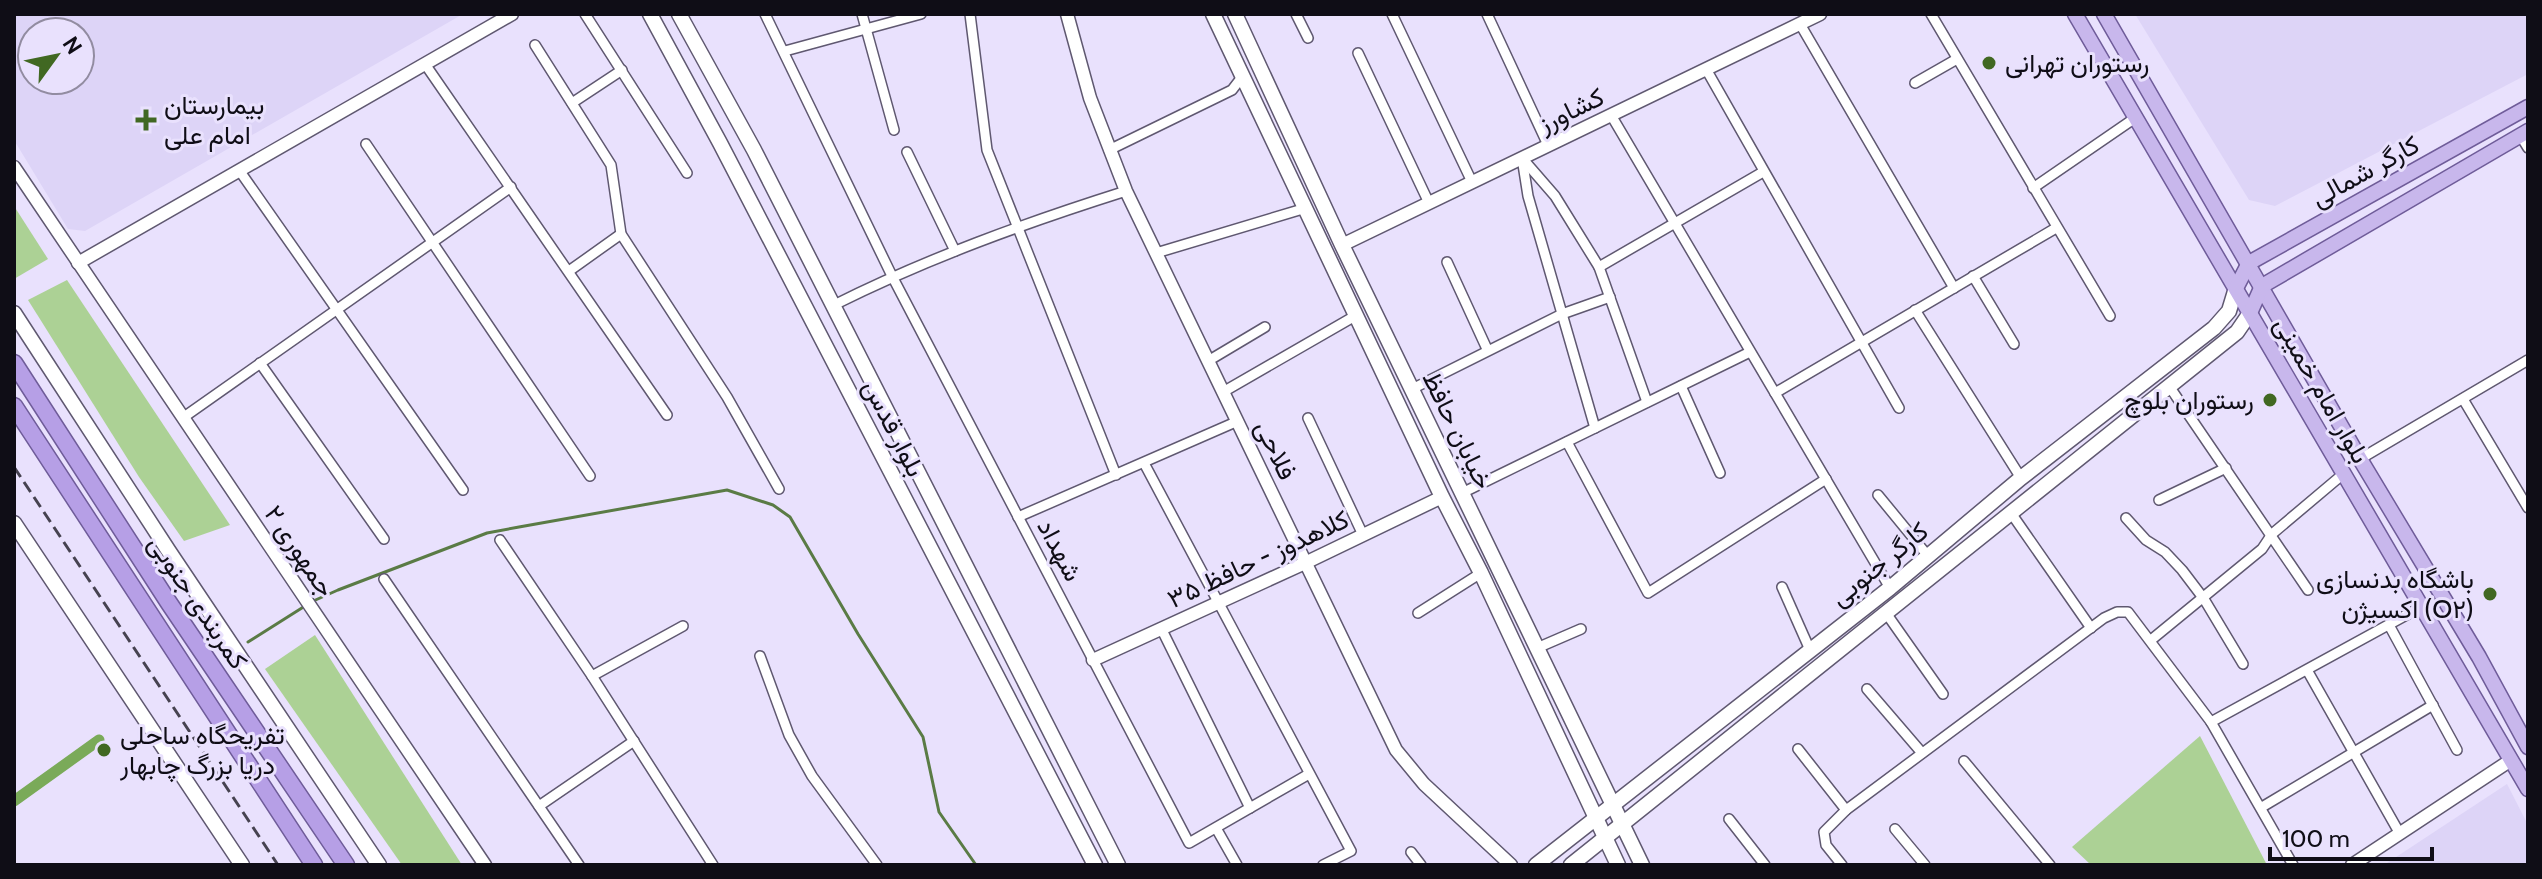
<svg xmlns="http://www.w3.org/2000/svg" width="2542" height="879" font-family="Cabin,Vazirmatn,sans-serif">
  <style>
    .built { fill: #ddd4f7; fill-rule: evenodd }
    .green { fill: #acd195 }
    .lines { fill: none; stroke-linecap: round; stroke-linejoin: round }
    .stream { stroke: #5a7b45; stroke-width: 3 }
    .canal { stroke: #7aaa59; stroke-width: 11 }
    .minor-casing { stroke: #5f5870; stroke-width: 12 }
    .tertiary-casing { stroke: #5f5870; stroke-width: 15 }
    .secondary-casing { stroke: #5f5870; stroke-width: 17 }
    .primary-casing { stroke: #6f5c99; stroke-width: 17 }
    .trunk-casing { stroke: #6f5c99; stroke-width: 19 }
    .minor { stroke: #fff; stroke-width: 9 }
    .tertiary { stroke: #fff; stroke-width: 12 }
    .secondary { stroke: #fff; stroke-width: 14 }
    .primary { stroke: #c8b7ec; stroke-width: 14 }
    .trunk { stroke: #b69fe6; stroke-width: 16 }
    .rail { stroke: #464250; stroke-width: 3; stroke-dasharray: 12 6; stroke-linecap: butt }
    .poi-dot { fill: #416822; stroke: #e9e1fd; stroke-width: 3 }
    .labels { text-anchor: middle; stroke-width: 6; stroke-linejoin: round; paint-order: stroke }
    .poi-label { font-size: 26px; fill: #0f0d16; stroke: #e9e1fd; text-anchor: start }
    .street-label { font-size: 26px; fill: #0f0d16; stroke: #e9e1fd }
  </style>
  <rect width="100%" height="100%" fill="#e9e1fd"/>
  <g class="built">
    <path d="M14,14H463L85,231L68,229L14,140ZM32,32H80V80H32Z"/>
    <polygon points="2135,14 2528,14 2528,74 2275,206 2249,200"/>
    <polygon points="2507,784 2528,825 2528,865 2384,865"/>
  </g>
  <g class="green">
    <polygon points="14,206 48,259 14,279"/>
    <polygon points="67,280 230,525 184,541 139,477 28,300"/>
    <polygon points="315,635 462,865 402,865 265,669"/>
    <polygon points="2200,736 2267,865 2091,865 2072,847"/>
  </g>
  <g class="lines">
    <g class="stream">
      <polyline points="311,602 338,590 487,533 519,527 727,490 773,505 790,517 858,634 923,737 939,812 976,865"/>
      <polyline points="248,642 305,606"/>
    </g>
    <polyline class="canal" points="14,801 99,740"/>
    <defs>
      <g id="minor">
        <polyline points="585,14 687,173"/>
        <polyline points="765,14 892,276 1189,843 1309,774"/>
        <polyline points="862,14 894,130"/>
        <polyline points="970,14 987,150 1116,475"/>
        <polyline points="1296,14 1308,38"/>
        <polyline points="1392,14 1472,182"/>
        <polyline points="1487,14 1548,145"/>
        <polyline points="1931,14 2110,316"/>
        <polyline points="1800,24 1954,288"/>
        <polyline points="535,45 611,165 621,234 727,397 779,489"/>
        <polyline points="785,51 921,14"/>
        <polyline points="1358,53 1429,203"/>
        <polyline points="425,64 667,415"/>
        <polyline points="1706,69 1899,408"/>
        <polyline points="1915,83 1957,59"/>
        <polyline points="572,103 622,70"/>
        <polyline points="1611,115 1890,588"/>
        <polyline points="2520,135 2528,148"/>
        <polyline points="366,144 590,476"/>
        <polyline points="1109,150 1232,90 1242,77"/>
        <polyline points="907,152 955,251"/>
        <polyline points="1522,158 1528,196 1595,428"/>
        <polyline points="1522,158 1555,196 1599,267"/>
        <polyline points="239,170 463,490"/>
        <polyline points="2033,188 2135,118"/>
        <polyline points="1156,253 1306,208"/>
        <polyline points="1447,262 1487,349"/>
        <polyline points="569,271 621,234"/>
        <polyline points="1973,276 2014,344"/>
        <path d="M834,305C928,258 1025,223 1126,191"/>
        <polyline points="1915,310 2021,478"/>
        <polyline points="1208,361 1265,327"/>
        <polyline points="260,363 384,539"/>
        <polyline points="1681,386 1720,473"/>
        <polyline points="2169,386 2308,590"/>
        <polyline points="1412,389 1562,314 1610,297"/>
        <polyline points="1223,392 1355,316"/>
        <polyline points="1775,393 2056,228"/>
        <polyline points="2463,399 2528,508"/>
        <polyline points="1647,402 1599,267 1763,172"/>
        <polyline points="184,417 511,187"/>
        <polyline points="1308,418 1363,535"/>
        <polyline points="1567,442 1648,593 1826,479"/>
        <polyline points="2360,459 2528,360"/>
        <polyline points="1144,463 1351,851 1323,865"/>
        <polyline points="1462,493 1750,352"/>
        <polyline points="1878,495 1928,556"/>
        <polyline points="2159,500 2226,468"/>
        <polyline points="2011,513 2091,628"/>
        <polyline points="1018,517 1238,421"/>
        <polyline points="2126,518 2146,540 2165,552 2182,570 2204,599 2243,664"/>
        <polyline points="500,540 592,676 713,865"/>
        <polyline points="384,579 579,865"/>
        <polyline points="1782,587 1810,650"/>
        <polyline points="1418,613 1481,573"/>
        <polyline points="1886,613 1943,694"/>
        <polyline points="2389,625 2457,750"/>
        <polyline points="1161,628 1250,808"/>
        <polyline points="2151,640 2262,549 2272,534 2342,475"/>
        <polyline points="1537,648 1581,629"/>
        <polyline points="760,656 789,735 812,776 877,865"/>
        <polyline points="2307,670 2400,834"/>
        <polyline points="592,676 683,626"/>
        <polyline points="1867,689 1922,753"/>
        <polyline points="2211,722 2421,607"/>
        <polyline points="1798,749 1846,810"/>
        <polyline points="1964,761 2050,865"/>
        <polyline points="539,806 634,741"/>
        <polyline points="2262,807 2433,705"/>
        <polyline points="1729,819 1765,865"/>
        <polyline points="1216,828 1237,865"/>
        <polyline points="1895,829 1925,865"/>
        <polyline points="1411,852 1421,865"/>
        <polyline points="1842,865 1826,845 1824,832 1846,810 2104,618 2117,612 2128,612 2211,722 2293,865"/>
      </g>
      <g id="tertiary">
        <polyline points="1067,14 1090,98 1126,191 1396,750 1424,784 1511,865"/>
        <polyline points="14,167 485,865"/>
        <polyline points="1342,245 1820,14"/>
        <polyline points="78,263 512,14"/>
        <polyline points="1093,660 1305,563 1442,497"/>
        <polyline points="2352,865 2511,760"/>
      </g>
      <g id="secondary">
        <polyline points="650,14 720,143 1095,865"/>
        <polyline points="679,14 754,150 1118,865"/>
        <polyline points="1213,14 1442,497 1481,573 1618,865"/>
        <polyline points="1235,14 1342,245 1642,865"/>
        <polyline points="14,313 168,550 379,865"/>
        <polyline points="14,523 242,865"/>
        <polyline points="1536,865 1890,588 2021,478 2214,328 2229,311 2236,288"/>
        <polyline points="1571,865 2237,332 2250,313"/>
      </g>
      <g id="primary">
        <polyline points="2075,14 2528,789"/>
        <polyline points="2104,14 2360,459 2479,657 2528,747"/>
        <polyline points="2236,288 2249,263 2528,107"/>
        <polyline points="2250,313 2262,286 2528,131"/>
      </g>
      <g id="trunk">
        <polyline points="14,363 169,603 346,865"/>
        <polyline points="14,406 314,865"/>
      </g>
    </defs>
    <use href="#minor" class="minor-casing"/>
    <use href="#tertiary" class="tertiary-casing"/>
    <use href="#secondary" class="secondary-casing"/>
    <use href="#primary" class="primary-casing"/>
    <use href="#trunk" class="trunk-casing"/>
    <use href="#minor" class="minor"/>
    <use href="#tertiary" class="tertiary"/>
    <use href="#secondary" class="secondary"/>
    <use href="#primary" class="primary"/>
    <use href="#trunk" class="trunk"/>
    <polyline class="rail" points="14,467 278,865"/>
  </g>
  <g class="poi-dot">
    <circle cx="1989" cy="63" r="8"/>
    <path d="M142 108h8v8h8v8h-8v8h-8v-8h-8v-8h8z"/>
    <circle cx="2270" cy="400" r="8"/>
    <circle cx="2490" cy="594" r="8"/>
    <circle cx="104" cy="750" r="8"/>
  </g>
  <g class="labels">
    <g class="poi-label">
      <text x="2005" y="72">رستوران تهرانی</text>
      <text x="164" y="114">بیمارستان<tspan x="164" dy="30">امام علی</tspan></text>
      <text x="2254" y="409" text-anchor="end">رستوران بلوچ</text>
      <text x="2474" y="588" text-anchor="end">باشگاه بدنسازی<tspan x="2474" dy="30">اکسیژن (O۲)</tspan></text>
      <text x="120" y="744">تفریحگاه ساحلی<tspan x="120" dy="30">دریا بزرگ چابهار</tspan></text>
    </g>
    <g class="street-label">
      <text transform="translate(1571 110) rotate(-26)" y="9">کشاورز</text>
      <text transform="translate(2365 171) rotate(-29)" y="9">کارگر شمالی</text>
      <text transform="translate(2322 390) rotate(60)" y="9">بلوار امام خمینی</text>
      <text transform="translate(894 428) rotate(63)" y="9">بلوار قدس</text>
      <text transform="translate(1458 430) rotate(64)" y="9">خیابان حافظ</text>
      <text transform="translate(1276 450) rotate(65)" y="9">فلاحی</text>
      <text transform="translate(1060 550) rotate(62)" y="9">شهداد</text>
      <text transform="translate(300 551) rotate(56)" y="9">جمهوری ۲</text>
      <text transform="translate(1258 559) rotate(-25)" y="9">کلاهدوز - حافظ ۳۵</text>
      <text transform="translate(1879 564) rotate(-39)" y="9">کارگر جنوبی</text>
      <text transform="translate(198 602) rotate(56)" y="9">کمربندی جنوبی</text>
    </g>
  </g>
  <rect width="2542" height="879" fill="none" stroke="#0f0d16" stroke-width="32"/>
  <g transform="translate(56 56) rotate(57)"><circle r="38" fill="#e9e1fd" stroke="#928ca1" stroke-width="2"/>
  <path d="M0-6L14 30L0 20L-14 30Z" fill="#416822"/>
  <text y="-12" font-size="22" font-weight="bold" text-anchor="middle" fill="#0f0d16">N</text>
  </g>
  <path d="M2270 847v12h162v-12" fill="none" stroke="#0f0d16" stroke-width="4"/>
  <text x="2282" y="847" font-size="24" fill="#0f0d16" stroke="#e9e1fd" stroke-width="6" paint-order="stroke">100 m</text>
</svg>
